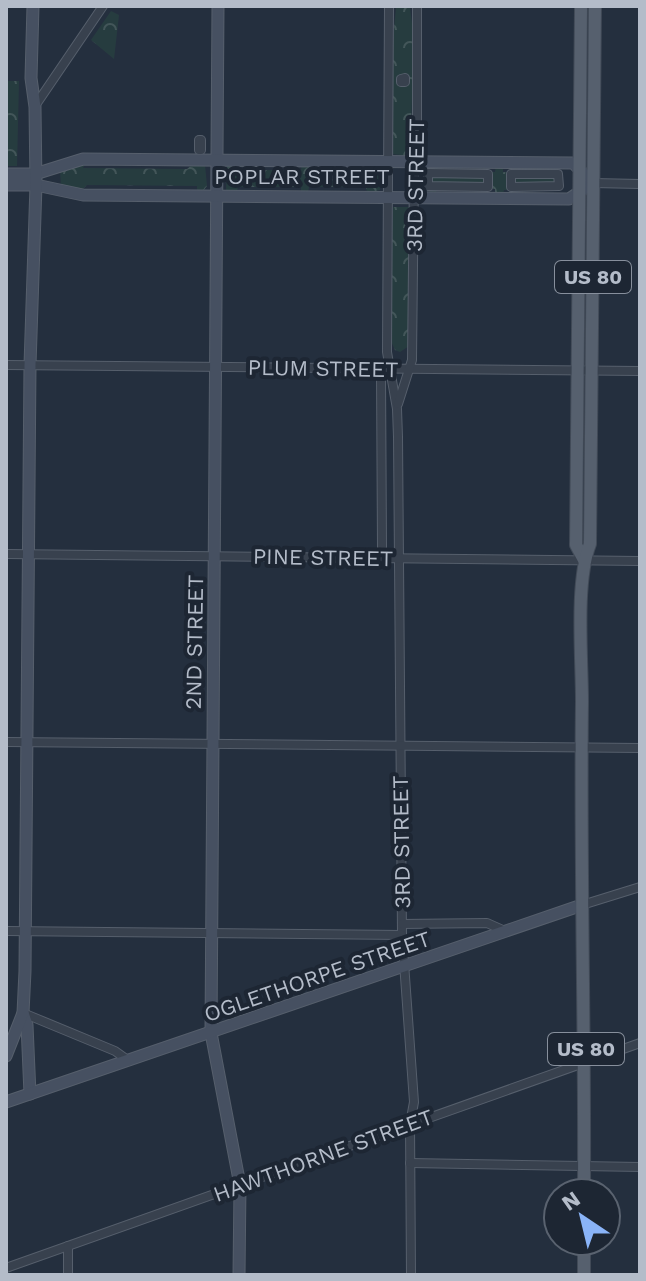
<svg xmlns="http://www.w3.org/2000/svg" width="646" height="1281" font-family="'Work Sans',sans-serif">
  <style>
    .forest { fill: url(#forest-crowns) }
    .lines { fill: none; stroke-linecap: round; stroke-linejoin: round }
    .street-casing { stroke: #565f6c; stroke-width: 10 }
    .secondary-casing { stroke: #565f6c; stroke-width: 13 }
    .primary-casing { stroke: #414a57; stroke-width: 14 }
    .street { stroke: #38414e; stroke-width: 8 }
    .secondary { stroke: #465061; stroke-width: 11 }
    .primary { stroke: #56606e; stroke-width: 12 }
    .labels { text-anchor: middle; stroke-width: 8; stroke-linejoin: round; paint-order: stroke }
    .shield { fill: #1d2633; stroke: #878f9c; stroke-width: 2 }
    .shield-label { font-size: 20px; font-weight: bold; fill: #b4bcc9 }
    .street-label { font-size: 22px; fill: #b4bcc9; stroke: #1d2633 }
  </style>
  <defs>
    <pattern id="forest-crowns" width="20" height="18" patternUnits="userSpaceOnUse" patternTransform="scale(2)"><rect width="20" height="18" fill="#263c3f"/><path d="M2 6a3 3 0 1 1 6 0M12 15a3 3 0 1 1 6 0" fill="none" stroke="#435659"/></pattern>
  </defs>
  <rect width="100%" height="100%" fill="#242f3e"/>
  <g class="forest">
    <polygon points="396,8 410,8 414,39 410,156 392,154 393,38"/>
    <polygon points="111,11 119,15 114,59 91,40"/>
    <polygon points="6,81 19,81 17,166 6,166"/>
    <polygon points="83,163 85,164 83,168 187,169 193,164 205,165 207,186 203,191 197,191 197,186 87,185 82,190 61,186 60,170"/>
    <polygon points="302,164 309,165 309,170 367,171 368,166 378,166 380,190 367,193 366,187 309,187 308,192 301,192 301,187 238,187 237,191 226,190 227,165 237,165 238,170 301,170"/>
    <polygon points="427,166 437,167 437,172 495,172 496,166 503,167 503,172 558,173 558,189 504,190 503,194 495,194 495,189 437,188 436,193 424,190 423,170"/>
    <polygon points="393,207 411,207 409,346 400,352 395,350 391,341 390,275"/>
  </g>
  <g class="lines">
    <defs>
      <g id="street">
        <polyline points="389,6 387,352 397,409 398,437 402,935 414,1102 410,1124 411,1275"/>
        <polygon points="405,78 405,82 401,82 401,79"/>
        <polyline points="35,106 103,6"/>
        <rect x="199" y="140" width="2" height="10"/>
        <polygon points="320,171 349,172 348,176 320,175"/>
        <polygon points="428,173 488,174 488,187 428,186"/>
        <polygon points="511,174 558,174 559,186 511,187"/>
        <polyline points="593,183 640,184"/>
        <polyline points="6,365 640,371"/>
        <polyline points="381,374 382,547"/>
        <polyline points="398,404 412,360 414,172 417,150 417,6"/>
        <polyline points="6,554 640,561"/>
        <polyline points="6,742 640,748"/>
        <polyline points="582,905 640,887"/>
        <polyline points="402,924 487,923 505,931"/>
        <polyline points="6,931 402,935"/>
        <polyline points="23,1013 115,1051 129,1061"/>
        <polyline points="410,1163 640,1167"/>
        <polyline points="6,1268 640,1043"/>
        <polyline points="68,1275 68,1246"/>
      </g>
      <g id="secondary">
        <polyline points="218,6 211,1033 240,1185 239,1275"/>
        <polyline points="6,174 35,174 83,159 573,163 593,183 569,199 83,195 36,185 6,185"/>
        <polyline points="23,1013 27,1025 30,1094"/>
        <polyline points="6,1056 23,1013 25,971 30,365 36,185 35,107 31,78 33,6"/>
        <polyline points="6,1102 582,905"/>
      </g>
      <g id="primary">
        <polyline points="581,6 576,545 584,560"/>
        <path d="M584,1193C585,1029 580,865 582,701C582,658 575,582 590,544L595,6"/>
        <polyline points="584,1275 584,1241"/>
      </g>
    </defs>
    <use href="#street" class="street-casing"/>
    <use href="#secondary" class="secondary-casing"/>
    <use href="#primary" class="primary-casing"/>
    <use href="#street" class="street"/>
    <use href="#secondary" class="secondary"/>
    <use href="#primary" class="primary"/>
  </g>
  <g class="labels">
    <g class="shield">
      <rect x="555" y="261" width="76" height="32" rx="6"/>
      <rect x="548" y="1033" width="76" height="32" rx="6"/>
    </g>
    <g class="shield-label">
      <text x="593" y="284">US 80</text>
      <text x="586" y="1056">US 80</text>
    </g>
    <g class="street-label">
      <text x="302" y="184">POPLAR STREET</text>
      <text transform="translate(415 185) rotate(-89)" y="8">3RD STREET</text>
      <text transform="translate(323 368) rotate(1)" y="8">PLUM STREET</text>
      <text transform="translate(323 557) rotate(1)" y="8">PINE STREET</text>
      <text transform="translate(194 642) rotate(-89)" y="8">2ND STREET</text>
      <text transform="translate(401 842) rotate(-91)" y="8">3RD STREET</text>
      <text transform="translate(317 976) rotate(-19)" y="8">OGLETHORPE STREET</text>
      <text transform="translate(323 1155) rotate(-20)" y="8">HAWTHORNE STREET</text>
    </g>
  </g>
  <rect width="646" height="1281" fill="none" stroke="#b4bcc9" stroke-width="16"/>
  <g transform="translate(582 1217) rotate(325)"><circle r="38" fill="#1d2633" stroke="#59626f" stroke-width="2"/>
  <path d="M0-6L14 30L0 20L-14 30Z" fill="#8ab4f8"/>
  <text y="-12" font-size="22" font-weight="bold" text-anchor="middle" fill="#b4bcc9">N</text>
  </g>
</svg>
